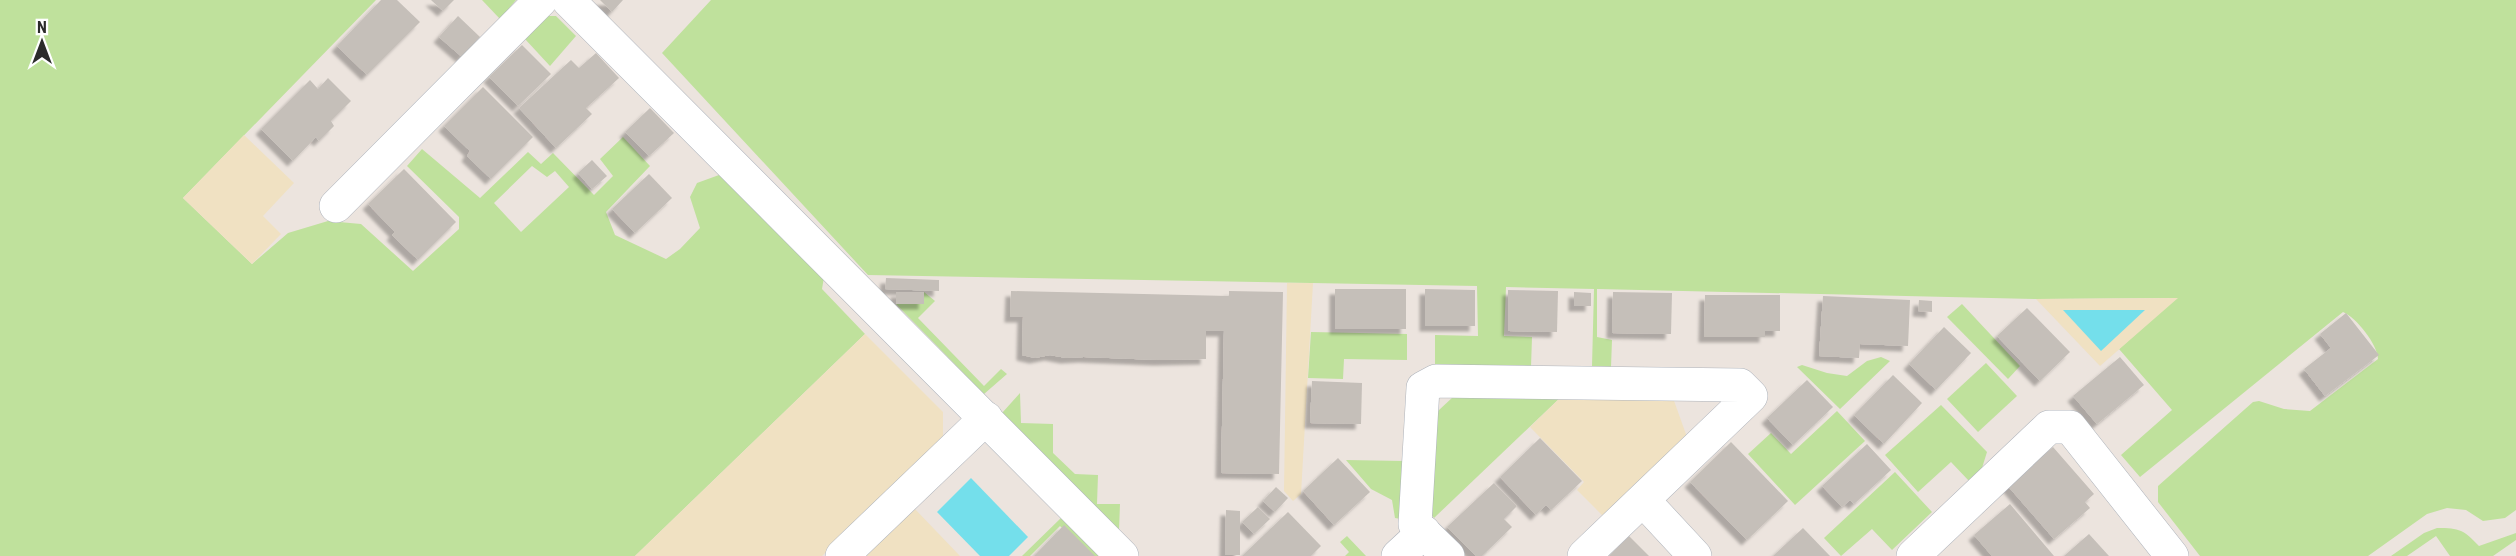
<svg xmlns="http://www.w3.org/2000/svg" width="2516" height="556" font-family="'Roboto Condensed',sans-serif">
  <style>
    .green { fill: #bfe19c; fill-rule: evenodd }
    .sand { fill: #f0e1c2; fill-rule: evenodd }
    .water { fill: #74dfeb }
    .building { fill: #c5bfb9; filter: url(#shadow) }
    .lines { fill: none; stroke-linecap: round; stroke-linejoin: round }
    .street-casing { stroke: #aeb3bb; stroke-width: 34 }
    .secondary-casing { stroke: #aeb3bb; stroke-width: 34 }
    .street { stroke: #fff; stroke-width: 33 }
    .secondary { stroke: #fff; stroke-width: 33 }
  </style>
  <defs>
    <filter id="shadow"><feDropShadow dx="-5.5" dy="5.5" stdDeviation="1.5" flood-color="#0004"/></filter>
  </defs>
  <rect width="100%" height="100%" fill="#ece4de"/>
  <g class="green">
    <path d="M0,0H376L183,198L252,264L288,233L328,221L361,224L413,271L459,229V217L407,166L422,149L480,198L528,152L541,164L553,153L594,195L613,176L600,159L623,137L650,166L606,212L615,235L666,259L680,249L700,228L690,197L697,183L719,175L824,277L822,289L865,334L635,556H0ZM532,166L547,177L555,171L569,187L521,232L494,203Z"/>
    <polygon points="482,0 516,0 500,19"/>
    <path d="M711,0H2516V510L2505,518L2483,521L2466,510L2447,508L2427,514L2368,556H2200L2158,502V486L2253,402L2259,401L2284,409L2310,411L2378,359C2378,345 2356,317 2343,312L2140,477L2121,455L2172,410L2119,349L2176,298L2036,299L1597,289V337L1612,340L1611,367L1592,366L1594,289L1506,287L1504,336L1532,337L1531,367H1435V335L1478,336L1477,286L868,275L662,53Z"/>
    <polygon points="545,16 556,16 576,36 550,66 525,39"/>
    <polygon points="924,292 935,301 918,318 984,386 1001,369 1007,374 984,394 896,304 924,304"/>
    <polygon points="1962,304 2020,366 2008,379 1947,317"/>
    <polygon points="1311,332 1407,334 1407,360 1344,359 1343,379 1308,378"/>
    <polygon points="1881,357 1890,361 1840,409 1797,367 1802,365 1827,373 1847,376 1867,361"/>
    <polygon points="1986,363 2017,396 1978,432 1947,399"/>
    <polygon points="1020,393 1021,423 1053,424 1053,453 1075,474 1098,475 1097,504 1120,504 1119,531 1002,413"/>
    <polygon points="1454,396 1561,397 1434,518 1431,514 1438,411"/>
    <polygon points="1941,405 1987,452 1982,468 1969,481 1951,462 1918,492 1885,455"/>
    <polygon points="1837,411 1865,441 1795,505 1748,454 1771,433 1791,454"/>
    <polygon points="1346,460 1404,461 1401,519 1395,518 1392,500 1371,489"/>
    <polygon points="1895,472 1932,512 1892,550 1872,529 1841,556 1824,538"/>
    <polygon points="1062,517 1102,556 1092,556 1060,526 1030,556 1022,556"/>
    <path d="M2437,528C2460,528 2464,530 2479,546L2516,533V540L2493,556H2450L2436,536L2407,556H2391L2424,533Z"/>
    <polygon points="1347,536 1366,556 1345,556 1349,552 1340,542"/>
  </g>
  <g class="sand">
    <polygon points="244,135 294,183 263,216 281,234 252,264 183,198"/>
    <polygon points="1287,283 1313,283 1301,494 1293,501 1284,491"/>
    <path d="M2178,298L2100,366L2036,299ZM2144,310L2101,350L2064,311Z"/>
    <polygon points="865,334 943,412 943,441 822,556 635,556"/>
    <polygon points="1561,397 1673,398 1687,437 1610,513 1602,515 1577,490 1584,482 1530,427"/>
    <polygon points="913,507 960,556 862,556"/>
  </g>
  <g class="water">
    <polygon points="2063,310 2145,310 2101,351"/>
    <polygon points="971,478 1028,537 1009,556 980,556 937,512"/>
  </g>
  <g class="building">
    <polygon points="381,0 397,0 420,22 367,75 337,46"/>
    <polygon points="431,0 454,0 443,11"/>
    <polygon points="600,0 623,0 612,12"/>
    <polygon points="458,16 480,37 462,57 439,37"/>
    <polygon points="522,45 551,74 518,106 489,77"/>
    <polygon points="596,53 619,78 586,108 592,114 556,148 519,108 571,60 579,68"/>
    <polygon points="328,78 351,101 331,121 334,126 319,141 316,137 293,161 261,129 310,80 318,89"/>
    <polygon points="483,87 533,137 491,179 467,156 470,151 444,126"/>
    <polygon points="650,108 674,133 649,156 625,132"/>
    <polygon points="592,160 607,176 592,189 578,173"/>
    <polygon points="404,169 456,222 418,260 392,235 395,232 368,204"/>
    <polygon points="649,174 672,198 635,233 612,209"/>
    <polygon points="886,278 939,280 939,291 885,289"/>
    <rect x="1335" y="289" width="71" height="40"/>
    <polygon points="1425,289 1475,290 1475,326 1425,326"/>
    <polygon points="1508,290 1558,291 1557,332 1508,331"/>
    <polygon points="1011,291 1229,296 1229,291 1283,292 1279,474 1221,473 1224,331 1206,331 1206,359 1159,360 1084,357 1066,358 1050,355 1035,358 1022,355 1023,317 1010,317"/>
    <rect x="896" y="292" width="28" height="12"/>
    <polygon points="1574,292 1591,293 1591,306 1574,306"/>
    <polygon points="1613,292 1672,293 1671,334 1612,333"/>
    <polygon points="1705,295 1780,295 1780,331 1765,331 1765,337 1704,337"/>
    <polygon points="1823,296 1910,300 1908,346 1860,344 1859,358 1819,356"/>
    <polygon points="1919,300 1932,301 1932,312 1918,311"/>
    <polygon points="2027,308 2070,352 2040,381 1997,336"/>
    <polygon points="2346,313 2379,355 2325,396 2304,369 2331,348 2320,334"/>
    <polygon points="1944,327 1971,353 1936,390 1909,364"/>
    <polygon points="2120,357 2144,385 2097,424 2073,396"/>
    <polygon points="1893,375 1922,403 1884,444 1854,415"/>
    <polygon points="1807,380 1833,407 1793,445 1767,418"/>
    <polygon points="1312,381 1362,383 1361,424 1310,423"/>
    <polygon points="1540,438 1582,481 1551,510 1546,505 1536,515 1500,477"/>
    <polygon points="1731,442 1788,501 1747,540 1690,482"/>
    <polygon points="1867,444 1891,470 1854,504 1850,500 1842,507 1822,486"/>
    <polygon points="2053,447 2094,494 2085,502 2090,508 2054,539 2007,485"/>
    <polygon points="1338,458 1370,492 1334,525 1303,491"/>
    <polygon points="1494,483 1517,506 1504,519 1512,527 1482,556 1476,556 1447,527"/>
    <polygon points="1276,487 1288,498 1275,512 1263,501"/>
    <polygon points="2010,504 2054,556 1992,556 1974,535"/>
    <polygon points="1258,507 1270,519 1254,534 1242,522"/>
    <polygon points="1226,510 1240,511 1240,555 1225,555"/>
    <polygon points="1288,512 1321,546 1311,556 1242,556"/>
    <polygon points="1064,525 1095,556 1034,556"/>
    <polygon points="1803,528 1830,556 1773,556"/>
    <polygon points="2089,534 2109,556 2064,556"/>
    <polygon points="1629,536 1649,556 1609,556"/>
  </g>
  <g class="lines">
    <defs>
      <g id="street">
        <polyline points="336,206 541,0"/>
        <polyline points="1643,500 1695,556"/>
        <polyline points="842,556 986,418"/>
        <polyline points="1398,556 1424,532"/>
        <polyline points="1448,556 1415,524 1423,388 1436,381 1740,385 1751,396 1584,556"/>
        <polyline points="1913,556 2049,427 2070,427 2172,556"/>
      </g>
      <polyline id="secondary" points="568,0 1122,556"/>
    </defs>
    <use href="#street" class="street-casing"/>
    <use href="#secondary" class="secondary-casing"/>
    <use href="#street" class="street"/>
    <use href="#secondary" class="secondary"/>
  </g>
  <g transform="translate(42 42)" stroke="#ffffff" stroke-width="4.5" paint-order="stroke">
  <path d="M0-4.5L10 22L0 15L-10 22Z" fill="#2b2b2b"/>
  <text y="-9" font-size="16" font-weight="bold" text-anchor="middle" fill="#2b2b2b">N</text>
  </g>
</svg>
